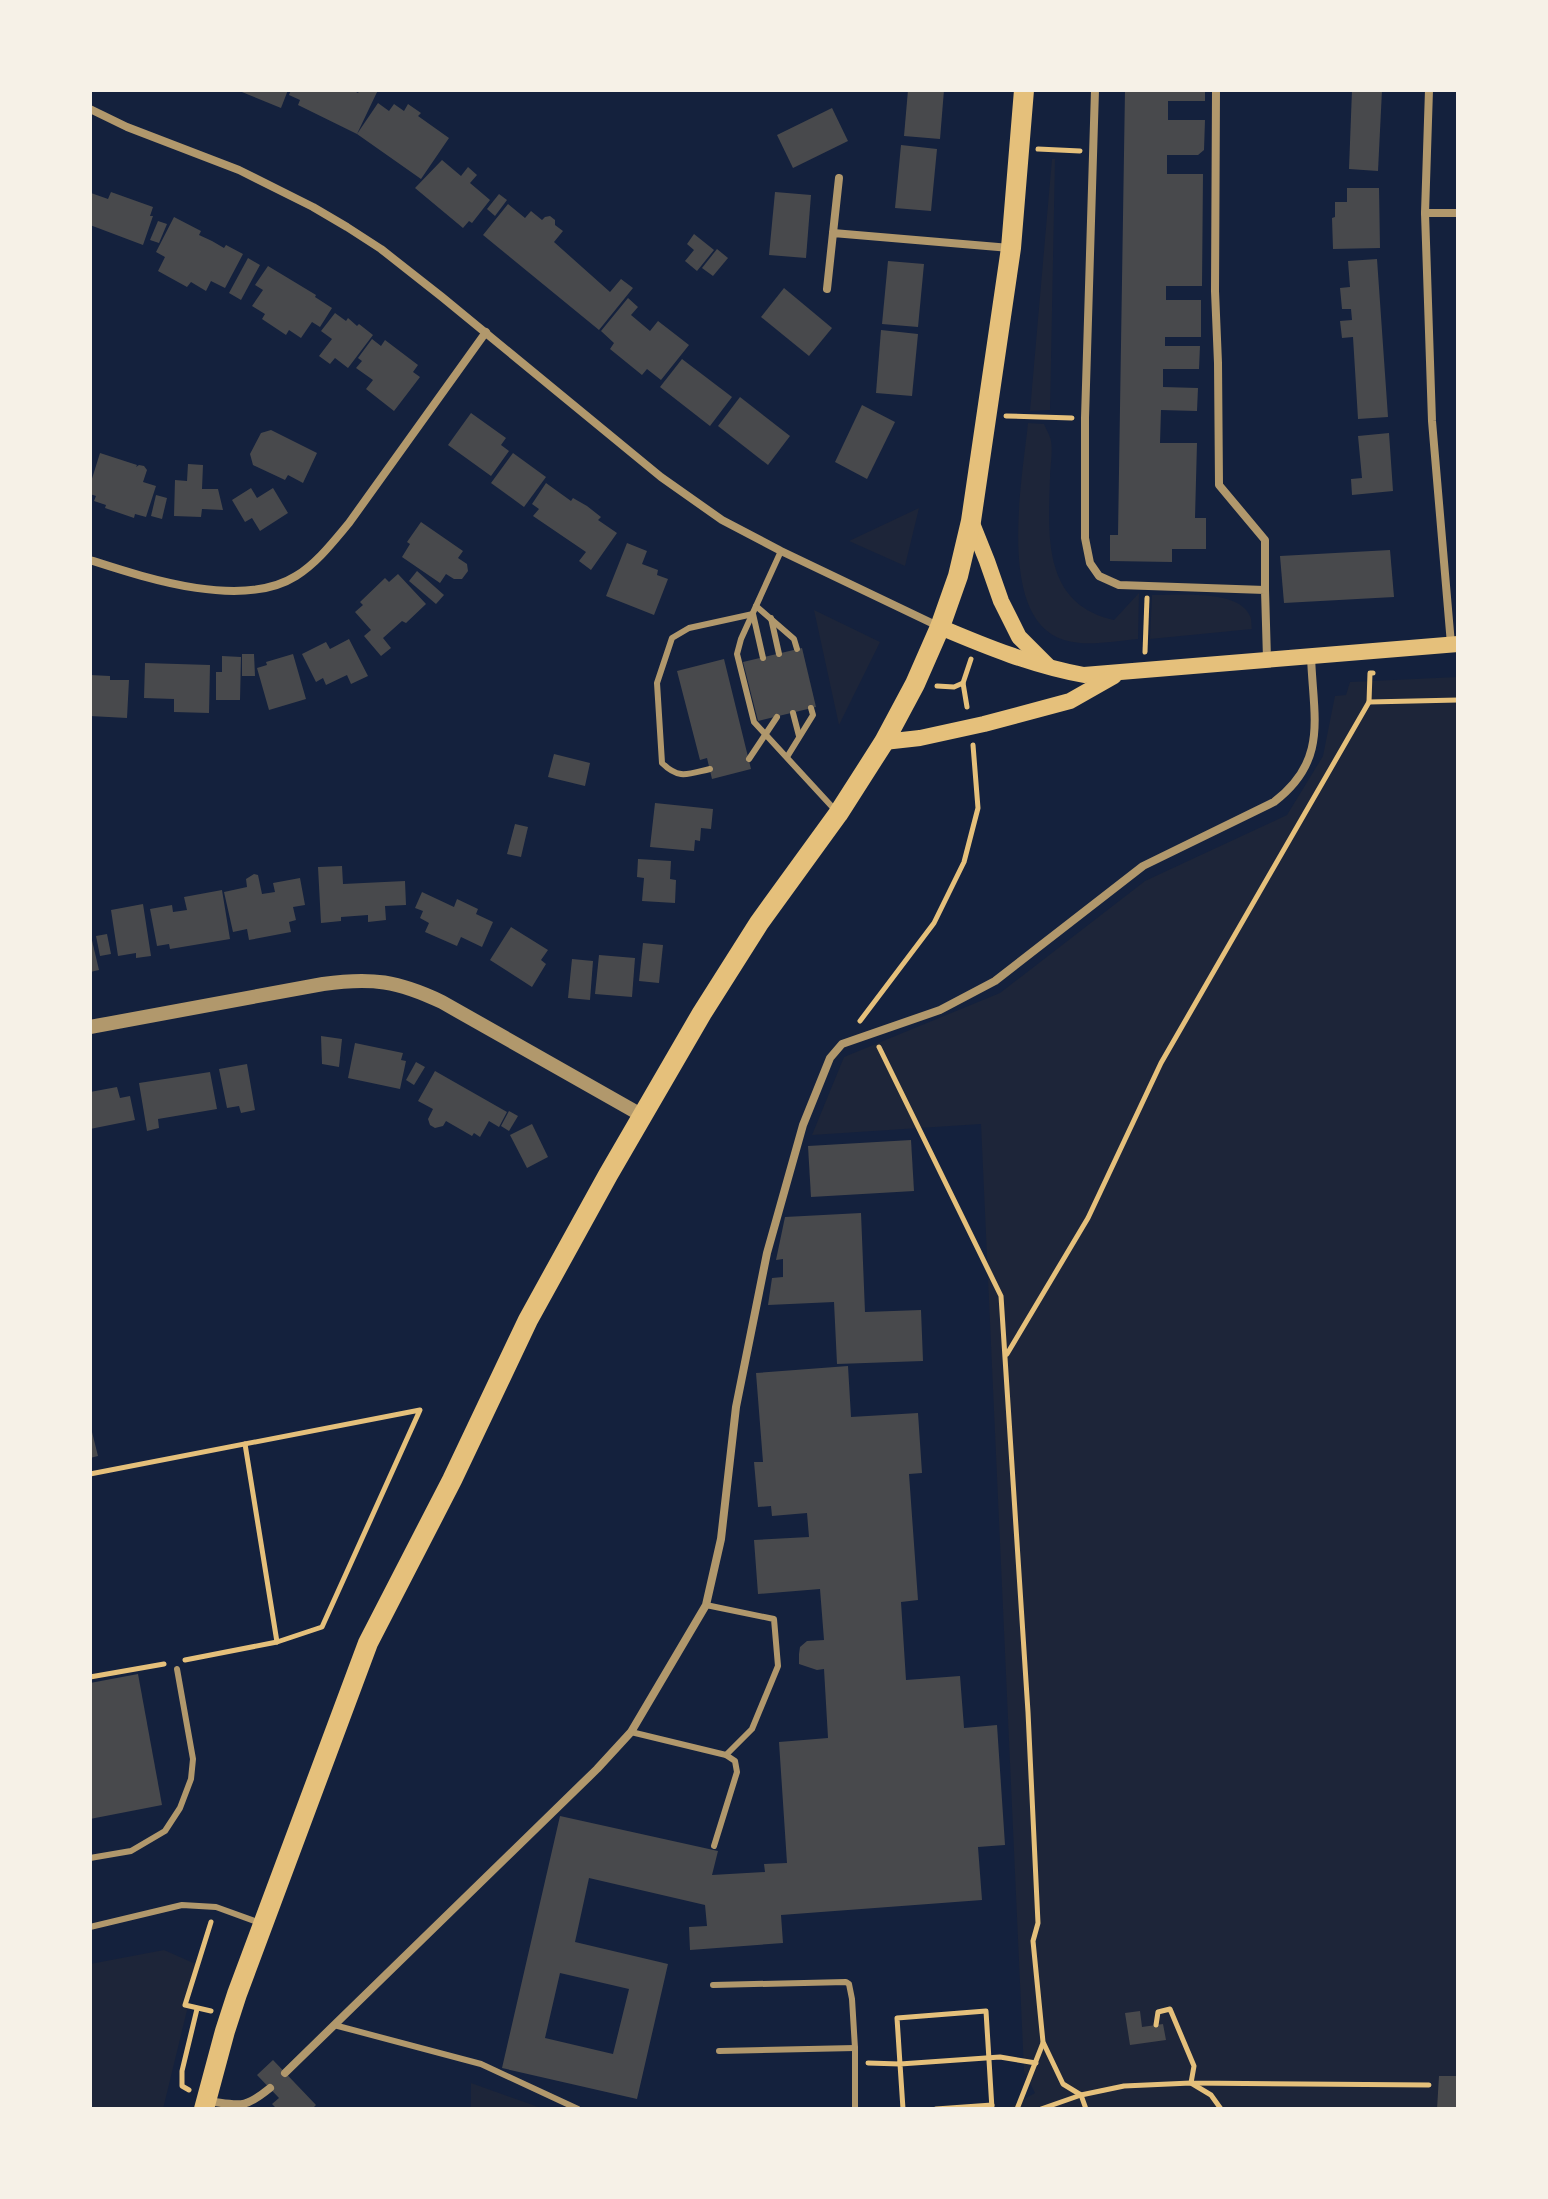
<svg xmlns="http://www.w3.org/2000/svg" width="1548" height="2199" font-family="'Exo 2',sans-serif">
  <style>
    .green { fill: #1d2539 }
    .building { fill: #48494c; fill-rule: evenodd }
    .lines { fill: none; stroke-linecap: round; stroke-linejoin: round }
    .path { stroke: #e5c07b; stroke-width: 5 }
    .service { stroke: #b1986c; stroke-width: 6 }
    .minor { stroke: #b1986c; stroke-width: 8 }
    .tertiary { stroke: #b1986c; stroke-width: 14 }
    .secondary { stroke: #e5c07b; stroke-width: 16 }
    .primary { stroke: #e5c07b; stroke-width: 20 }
  </style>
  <rect width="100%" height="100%" fill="#14213d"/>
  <g class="green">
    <polygon points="1052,159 1055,159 1050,410 1030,411"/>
    <path d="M1028,423L1044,424C1046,429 1050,435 1051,441C1053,453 1050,467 1050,478C1048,537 1043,604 1114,620L1139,593L1138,639C1114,641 1087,647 1064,640C995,619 1023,476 1028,423Z"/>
    <polygon points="919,508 905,566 849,541"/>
    <path d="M1152,595C1177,595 1239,589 1250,616C1252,620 1251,625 1252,629L1150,639Z"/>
    <polygon points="814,610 880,642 839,725"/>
    <polygon points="1458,677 1458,2109 1006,2109 1035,2093 1024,2071 981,1124 812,1135 844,1057 1000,993 1145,881 1287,815 1323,756 1335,696 1346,695 1350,682"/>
    <polygon points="164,1950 198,1965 163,2109 90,2109 90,1964"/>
    <polygon points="471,2083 544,2109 471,2109"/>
  </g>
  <g class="building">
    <polygon points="237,90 288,90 281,108"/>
    <polygon points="291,90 352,90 358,93 360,90 378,90 357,134 378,103 389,111 394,104 404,111 408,104 421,113 418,116 449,138 421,179 357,134 298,105 300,100 289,95"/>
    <polygon points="908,90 944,90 940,139 904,136"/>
    <polygon points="1125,90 1205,90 1205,101 1168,101 1168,120 1205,120 1204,150 1198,155 1167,155 1167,174 1203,174 1202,286 1166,286 1166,300 1201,300 1201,337 1165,337 1165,346 1200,346 1199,369 1163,369 1163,387 1198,388 1197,411 1161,410 1160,443 1197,443 1195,518 1206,518 1206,549 1172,549 1172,562 1110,561 1110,535 1118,535"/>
    <polygon points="1352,90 1382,90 1378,171 1349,169"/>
    <polygon points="832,108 848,141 793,168 777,135"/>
    <polygon points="901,145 937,149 931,211 895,208"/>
    <polygon points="442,160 461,176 468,167 477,175 470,183 490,200 472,223 469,221 463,228 415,188"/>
    <polygon points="1347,188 1379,188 1380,248 1333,249 1332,218 1335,217 1335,202 1347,202"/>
    <polygon points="111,192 153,207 150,216 153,216 143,245 90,225 91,193 108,199"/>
    <polygon points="775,192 811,195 806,258 769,255"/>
    <polygon points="499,194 507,200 495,216 487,209"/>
    <polygon points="508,204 525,218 531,211 542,220 545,217 550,216 555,220 555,225 563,231 554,242 610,292 621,279 633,288 599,330 483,235"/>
    <polygon points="174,217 201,231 199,235 212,241 224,248 226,245 243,254 225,288 211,281 206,291 191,282 187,287 158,271 165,257 156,252"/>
    <polygon points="158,221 167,224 159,243 150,240"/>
    <polygon points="694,234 714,250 697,271 685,261 694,250 687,244"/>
    <polygon points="717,249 728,258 713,276 702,268"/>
    <polygon points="248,258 260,265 241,300 229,293"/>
    <polygon points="1377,259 1388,417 1358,419 1353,337 1342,338 1340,321 1352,320 1351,309 1342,309 1340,288 1350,287 1348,261"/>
    <polygon points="888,261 924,264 918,327 882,324"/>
    <polygon points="268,266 316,295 315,297 332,308 320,327 312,322 301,338 289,330 286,335 262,319 265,314 252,306 263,290 255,285"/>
    <polygon points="784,288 832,328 809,356 761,317"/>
    <polygon points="628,298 638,307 631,315 650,331 658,321 689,345 661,380 647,369 642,375 610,349 614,343 601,331"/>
    <polygon points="335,313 346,321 348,318 357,326 359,324 373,335 348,368 335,358 330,364 319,356 332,339 321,331"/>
    <polygon points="881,330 918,334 912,396 876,393"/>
    <polygon points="372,339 381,346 385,340 418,365 413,372 420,377 394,411 366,389 373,380 356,368 362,361 358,358"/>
    <polygon points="682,359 732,397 710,426 660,387"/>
    <polygon points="740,397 790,436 768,465 718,426"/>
    <polygon points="862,405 895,422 867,479 835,462"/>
    <polygon points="471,413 506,438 501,445 509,451 491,476 448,445"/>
    <polygon points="271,430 317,453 303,483 288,475 285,480 253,465 250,454 261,433"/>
    <polygon points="1389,433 1393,491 1352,495 1351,479 1362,478 1358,436"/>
    <polygon points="100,453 137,465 136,467 139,465 144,466 147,470 143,482 156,486 146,517 135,514 134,518 105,508 106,505 94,501 96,496 90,494 90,485"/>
    <polygon points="513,453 546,477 524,507 491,483"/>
    <polygon points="188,464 203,465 202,489 218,489 223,510 202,509 201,517 174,516 175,480 187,481"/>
    <polygon points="546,483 571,501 573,498 587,506 601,517 598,520 617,533 591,570 579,561 586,552 533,516 539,509 532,504"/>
    <polygon points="251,488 257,498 273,488 288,513 260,531 252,518 245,522 232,500"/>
    <polygon points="156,495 167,498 162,519 151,516"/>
    <polygon points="421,522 463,551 458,558 467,564 468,571 462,579 454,579 446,574 440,583 402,557 410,544 407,542"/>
    <polygon points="627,543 647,551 642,564 658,570 657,575 668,579 654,615 606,596"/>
    <polygon points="1390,550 1394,597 1284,603 1280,556"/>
    <polygon points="417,571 444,595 436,604 409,581"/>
    <polygon points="398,574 426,604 406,623 402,621 383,638 391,648 381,656 364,636 371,630 355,612 363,605 360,602 385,578 389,582"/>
    <polygon points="349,639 368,676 351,684 347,675 326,685 323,678 316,682 302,654 326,642 330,649"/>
    <polygon points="802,648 816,707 758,721 743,662"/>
    <polygon points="242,654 254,654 255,676 242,676"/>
    <polygon points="293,654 306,699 269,710 257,668 267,665 266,662"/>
    <polygon points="222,656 241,657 240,700 216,700 216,672 222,672"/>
    <polygon points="724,659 751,769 712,779 707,758 700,760 677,671"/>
    <polygon points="145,663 210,665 209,713 174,712 174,699 144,698"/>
    <polygon points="90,675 110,676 110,680 129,680 127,718 90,716"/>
    <polygon points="554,754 590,763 585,786 548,777"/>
    <polygon points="655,803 713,809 711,829 701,828 700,841 695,840 694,851 650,847"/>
    <polygon points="515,824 528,827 521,857 507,854"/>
    <polygon points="638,859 671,861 670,879 676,880 675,903 642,901 644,878 637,877"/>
    <polygon points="342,866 343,884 405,881 406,905 385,906 386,920 368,922 368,915 341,917 341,921 321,923 318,867"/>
    <polygon points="254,874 258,875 262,894 275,892 273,883 300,878 305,905 293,907 296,920 289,922 291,932 249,940 247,929 233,932 224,892 247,887 246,879"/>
    <polygon points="222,890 230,939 170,949 169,944 157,946 150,909 172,905 173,912 187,910 184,897"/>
    <polygon points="422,892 454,907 457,899 478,909 476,914 493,922 482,947 461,937 457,946 425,932 429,923 420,918 423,911 415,908"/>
    <polygon points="143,904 151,956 136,958 136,953 118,956 111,910"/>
    <polygon points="511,927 548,950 541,960 546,964 532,987 490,960"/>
    <polygon points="90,932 99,970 90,972"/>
    <polygon points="107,934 111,954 100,956 96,936"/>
    <polygon points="643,943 663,945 659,983 639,981"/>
    <polygon points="599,955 635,958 632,997 595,994"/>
    <polygon points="572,959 593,961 590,1000 568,998"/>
    <polygon points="321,1036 342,1039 339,1067 322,1064"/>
    <polygon points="355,1043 403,1053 401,1060 406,1061 400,1089 348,1078"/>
    <polygon points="416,1062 425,1067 414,1085 406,1080"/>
    <polygon points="247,1064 255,1110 241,1113 239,1106 227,1108 219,1069"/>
    <polygon points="435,1071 507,1112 499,1127 489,1121 480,1137 474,1133 472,1136 446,1121 443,1126 435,1128 430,1125 428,1119 433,1109 418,1101"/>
    <polygon points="210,1072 217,1109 158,1119 159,1128 147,1131 139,1083"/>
    <polygon points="117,1087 120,1098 130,1096 135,1120 90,1129 90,1092"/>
    <polygon points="509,1111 518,1116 509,1131 501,1126"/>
    <polygon points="532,1124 548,1157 527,1168 510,1135"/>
    <polygon points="911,1140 914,1191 811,1197 808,1146"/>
    <polygon points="861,1213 865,1312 921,1310 923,1361 837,1364 834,1302 768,1305 772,1278 783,1277 783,1259 776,1260 785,1217"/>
    <path d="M848,1366L851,1417L918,1413L922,1473L909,1474L918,1600L901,1602L906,1680L960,1676L964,1728L997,1725L1005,1845L978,1847L982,1900L781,1915L783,1943L690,1950L689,1927L707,1926L705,1905L589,1878L575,1942L668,1964L637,2099L502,2068L560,1816L718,1851L712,1875L765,1872L764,1864L787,1863L779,1742L828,1738L824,1669L817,1670L799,1664V1654L800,1647L807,1641L824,1640L820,1589L758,1594L754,1540L809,1537L807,1513L772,1516L771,1506L758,1507L754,1462H763L756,1373ZM560,1973L629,1989L613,2054L545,2038Z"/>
    <polygon points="90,1424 98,1456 90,1458"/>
    <polygon points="138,1674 162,1805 90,1819 90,1683"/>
    <polygon points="1140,2011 1142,2027 1163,2024 1166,2040 1130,2045 1125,2013"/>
    <polygon points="273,2060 316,2105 312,2109 277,2109 272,2104 279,2098 257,2075"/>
    <polygon points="1439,2076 1458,2076 1458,2109 1437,2109"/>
  </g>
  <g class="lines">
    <g class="path">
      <polyline points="1038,149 1080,151"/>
      <polyline points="1006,416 1072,418"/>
      <polyline points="1145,652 1147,598"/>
      <polyline points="937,686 954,687 963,683"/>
      <polyline points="1369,702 1458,700"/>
      <polyline points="967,707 963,683 971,659"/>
      <polyline points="860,1021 934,923 964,862 978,808 973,745"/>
      <polyline points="879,1047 1001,1296 1028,1712 1038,1923 1033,1941 1043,2042 1063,2084 1081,2095 1086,2109"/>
      <polyline points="1007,1354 1088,1218 1161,1063 1369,702 1370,673 1373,673"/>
      <polyline points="245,1444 277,1642"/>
      <polyline points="90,1474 420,1410 322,1627 277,1642 185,1660"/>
      <polyline points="90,1677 164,1664"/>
      <polyline points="211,1922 185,2005 211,2011"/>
      <polyline points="1156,2025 1158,2012 1170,2009 1194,2066 1191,2083 1429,2085"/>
      <polyline points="868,2063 900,2064 897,2018 986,2011 992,2109"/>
      <polyline points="189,2090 182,2086 182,2071 197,2009"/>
      <polyline points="903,2109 900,2064 1000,2057 1036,2063"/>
      <polyline points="936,2109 992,2105"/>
      <polyline points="1017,2109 1043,2043"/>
      <polyline points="1041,2109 1081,2095 1124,2086 1191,2083 1211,2095 1221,2109"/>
    </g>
    <g class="service">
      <polyline points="781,551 741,639 737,654 754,722 836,811"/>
      <polyline points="756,606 794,639 797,649"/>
      <polyline points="771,618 779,654"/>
      <polyline points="793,713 799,736"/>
      <polyline points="787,757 813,715 811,708"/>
      <polyline points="749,759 777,717"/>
      <path d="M710,769C688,774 679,780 662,763L657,683L672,638L689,628L753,614L763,658"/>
      <polyline points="706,1605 774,1619 778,1666 752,1729 726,1755"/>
      <polyline points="631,1732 726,1755 735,1761 737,1772 714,1846"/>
      <polyline points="90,1858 131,1851 165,1831 180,1808 191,1779 193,1759 177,1669"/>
      <polyline points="90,1927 182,1905 216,1907 260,1923"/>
      <polyline points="713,1985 846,1982 849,1984 852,1999 855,2048 855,2109"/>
      <polyline points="334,2025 481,2064 578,2109"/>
      <polyline points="719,2051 855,2048"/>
    </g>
    <g class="minor">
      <polyline points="1095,90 1085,418 1085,538 1090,563 1099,576 1119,585 1265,590 1267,659"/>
      <polyline points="1216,90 1215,291 1218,363 1219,485 1265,540 1265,590"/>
      <polyline points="1429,90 1425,213 1432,421 1451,644"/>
      <polyline points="90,109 127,127 239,170 313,207 347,227 381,249 442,297 661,477 722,520 781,551 940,627"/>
      <polyline points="1425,213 1458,213"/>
      <polyline points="833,233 839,178"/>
      <polyline points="827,289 833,233 1010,248"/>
      <path d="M90,560C146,578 242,610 296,576C317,563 333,542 349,523L486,332"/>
      <path d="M285,2073L597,1769L631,1732L706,1605L721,1539L736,1407L767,1253L803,1125L830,1058L842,1044L940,1010L995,981L1143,866L1274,802C1329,760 1313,717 1311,656"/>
      <path d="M207,2101C240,2105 243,2110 270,2088"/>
    </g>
    <path class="tertiary" d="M90,1027L323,984C372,977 398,981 442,1002L643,1116"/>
    <g class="secondary">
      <polyline points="971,521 987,561 1001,601 1019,637 1048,666"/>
      <path d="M940,627C987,647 1034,666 1084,675L1458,644"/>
      <polyline points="884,742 920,738 984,724 1070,701 1114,676"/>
    </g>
    <polyline class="primary" points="204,2109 225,2031 237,1994 368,1643 452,1480 528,1320 608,1175 702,1013 759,923 838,814 884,742 915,684 940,627 958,576 971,521 1011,248 1024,90"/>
  </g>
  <rect width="1548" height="2199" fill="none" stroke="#f6f1e7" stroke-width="184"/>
</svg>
